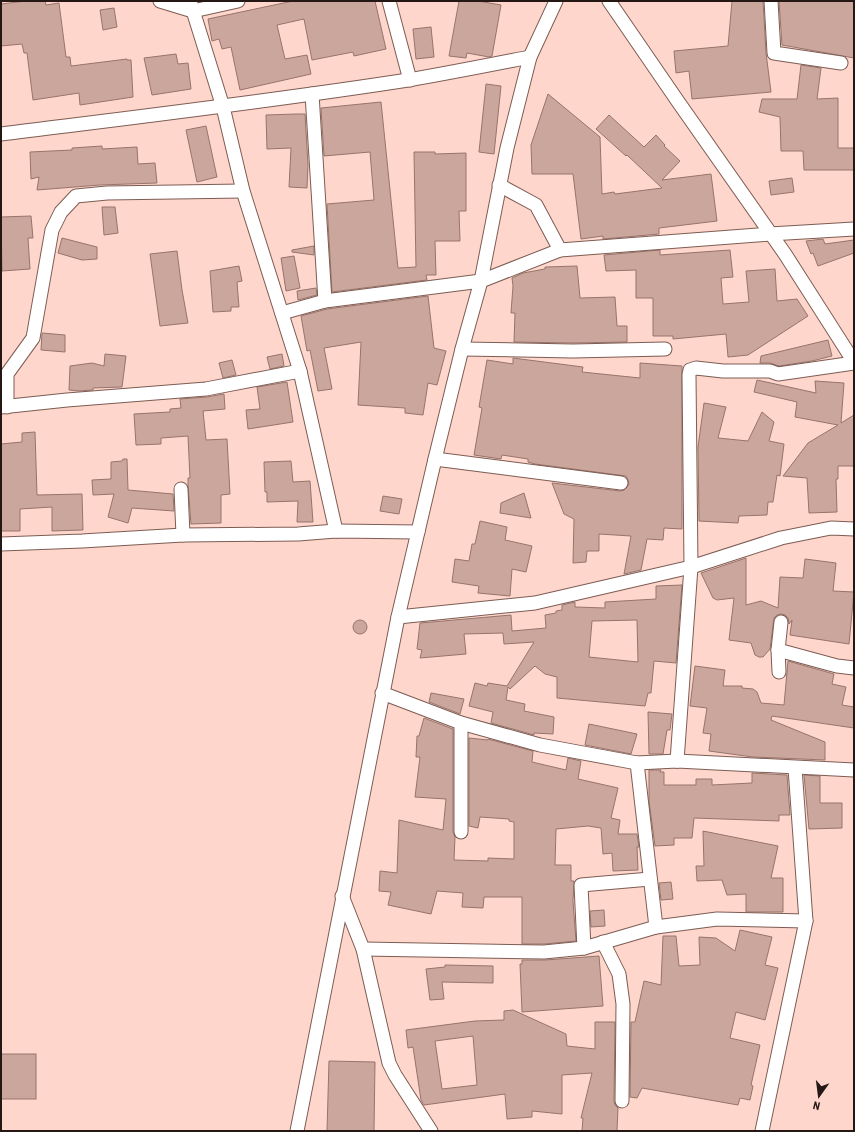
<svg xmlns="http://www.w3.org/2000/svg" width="855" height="1132" font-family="'Roboto Condensed',sans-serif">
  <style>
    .building { fill: #cba69c; stroke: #97746b; fill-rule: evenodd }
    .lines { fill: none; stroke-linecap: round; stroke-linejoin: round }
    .minor-casing { stroke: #7d5c53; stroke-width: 15 }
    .minor { stroke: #fff; stroke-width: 13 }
  </style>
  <rect width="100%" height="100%" fill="#fed6cc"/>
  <g class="building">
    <polygon points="26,1 45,1 46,5 59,3 66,57 70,57 71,66 127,59 127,60 131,60 133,97 80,105 79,93 33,100 27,53 24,53 22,44 1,46 1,4"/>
    <polygon points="293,1 375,1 386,49 354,56 353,52 312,60 304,19 277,25 285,59 307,55 311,74 240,90 231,47 222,49 219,39 212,41 208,19"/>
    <polygon points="459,1 478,1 501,5 492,56 489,57 467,53 466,58 449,56"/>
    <polygon points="732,1 763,1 766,53 771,92 692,99 689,71 676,73 674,51 728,46"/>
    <polygon points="779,1 854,1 854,58 782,45"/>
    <polygon points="114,8 117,27 103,30 100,10"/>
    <polygon points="431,27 434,57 416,59 413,29"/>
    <polygon points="176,54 178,64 188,63 191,89 152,95 144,58"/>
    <polygon points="801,65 821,68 817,99 838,98 838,148 854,148 854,170 804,170 803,151 781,151 780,117 759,112 762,99 797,99"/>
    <polygon points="486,84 501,86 494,154 479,152"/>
    <polygon points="548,94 600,137 602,194 614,192 615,194 662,188 627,155 626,156 596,129 609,115 644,147 656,135 665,145 664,146 680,161 662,180 711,174 717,221 659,228 659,234 603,239 603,236 581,239 573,174 532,174 531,145"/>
    <polygon points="381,102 398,268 416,267 414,152 435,152 435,154 466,153 466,211 459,211 460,241 435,241 436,275 426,275 427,280 332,292 327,204 374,200 370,152 324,156 321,108"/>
    <polygon points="296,114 305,114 308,165 307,188 289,187 291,148 267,149 266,115"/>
    <polygon points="206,126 217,177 197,182 186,130"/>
    <polygon points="102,146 102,149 137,147 138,164 155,163 157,183 100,185 37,190 39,177 31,179 30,152 72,150 72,148"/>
    <polygon points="792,178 794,192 771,195 769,181"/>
    <polygon points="102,207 115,207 118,233 104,235"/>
    <polygon points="31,216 33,238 28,238 30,269 2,271 1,217"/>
    <polygon points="62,238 97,247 97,259 82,260 58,253"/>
    <polygon points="823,239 825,244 854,240 854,253 818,266 813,253 811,254 806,241"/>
    <polygon points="314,246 314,255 292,252 292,250"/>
    <polygon points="660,250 660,255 730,250 733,277 721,278 723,304 749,302 746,271 775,269 777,301 797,299 808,316 748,355 728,357 726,334 673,339 673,336 653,336 653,298 636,298 636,270 606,271 604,255"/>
    <polygon points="177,251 182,290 188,323 160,326 150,254"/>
    <polygon points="294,256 300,288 286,291 281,258"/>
    <polygon points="239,266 242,281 237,282 239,307 231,307 231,311 213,312 210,271"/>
    <polygon points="577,266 580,298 615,297 617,326 627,326 627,342 573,343 514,342 515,313 511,313 513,286 512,278 523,273 545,269 545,267"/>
    <polygon points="316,288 317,295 298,300 297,291"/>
    <polygon points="428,296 434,348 446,351 437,385 428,383 423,415 405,413 405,408 358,405 361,342 324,348 332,389 318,391 310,350 307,351 301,316 327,309"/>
    <polygon points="42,333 65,335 65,352 41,350"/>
    <polygon points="828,340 832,356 812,361 779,366 770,363 760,363 761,356"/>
    <polygon points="105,354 126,356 122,387 93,388 93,390 79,391 69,390 70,366 92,363 104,366"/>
    <polygon points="282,354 284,366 270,369 267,357"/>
    <polygon points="513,358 583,367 582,372 640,378 640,363 682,366 682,529 664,528 663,540 647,539 641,570 624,574 631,536 599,534 599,551 587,551 586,562 573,563 574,519 564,514 552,483 620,491 624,490 629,484 628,480 626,476 535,464 528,462 528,459 502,455 501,459 474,455 482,408 479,407 487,360 513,364"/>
    <polygon points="232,360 236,375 223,378 219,363"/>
    <polygon points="757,380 816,393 815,381 844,383 841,423 854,415 854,466 838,466 838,479 836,479 837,512 809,513 807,478 783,476 808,443 838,425 795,417 797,402 754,392"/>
    <polygon points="287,382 293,422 248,429 246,410 260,409 257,387"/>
    <polygon points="224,394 225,409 203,411 206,440 227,439 230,494 221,495 221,523 191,524 188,485 188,478 190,478 188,436 161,438 161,444 136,445 134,414 170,412 170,409 181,408 180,399 207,397"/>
    <polygon points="704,403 726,407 718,438 748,441 762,412 774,422 769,441 784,444 780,476 777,475 773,502 768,502 767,515 739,516 738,523 699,521 698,447"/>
    <polygon points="35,432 37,495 82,494 83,530 52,531 52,507 20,509 20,531 1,531 1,444 22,442 22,433"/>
    <polygon points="123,459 127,459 128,490 173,494 174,511 132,508 128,523 108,517 114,494 93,495 92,480 111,479 111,462 122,461"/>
    <polygon points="291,461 293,482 310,481 313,522 297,522 298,501 267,502 267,492 265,492 264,462"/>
    <polygon points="524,493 531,518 500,513 501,503"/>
    <polygon points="383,496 402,499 399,514 380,511"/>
    <polygon points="480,521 507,527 505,540 532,546 526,572 512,569 510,596 478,593 479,586 452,582 455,559 469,561 472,544 475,544"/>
    <polygon points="746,558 746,605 761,601 778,608 780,577 803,578 805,559 836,563 833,591 854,592 849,644 790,635 792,620 789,624 788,618 785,615 781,614 777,615 774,618 770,649 763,657 759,657 755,655 751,643 729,640 734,598 717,600 713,598 701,573"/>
    <path d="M682,585L676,663L654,661L651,693H648L645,706L557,698V677L545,674L535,666L510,689L508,687L506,700L525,704L524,711L554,717L553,734L534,733V735L491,723L493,712L469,706L475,683L487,686L488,683L507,686L534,642L504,644L503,633L464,634L466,654L420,658L422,650L417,649L420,623L511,615L512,631L546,628L545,615L556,613V611L562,610V605L575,602V607L605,608V602L656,599V586ZM637,620L638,662L589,657L592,621Z"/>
    <circle cx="360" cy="627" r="7"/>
    <polygon points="788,661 834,674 832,684 846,687 842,705 854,707 854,728 772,716 771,720 825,742 825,760 753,757 709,751 711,734 703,733 707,708 690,706 695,666 725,670 723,686 742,686 742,688 753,689 757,692 761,703 784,705"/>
    <polygon points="431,693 464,699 460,714 429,702"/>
    <polygon points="648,712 672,714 670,730 667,730 663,754 649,754"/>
    <polygon points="424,718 453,729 453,832 455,837 454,860 488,861 488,858 514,859 514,822 509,821 509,819 480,817 478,828 469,826 469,738 488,740 488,739 533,751 532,762 566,770 568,758 581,761 578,779 618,788 611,818 620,820 618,834 637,834 639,847 637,847 638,870 613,871 612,853 603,854 601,828 588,826 556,829 555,865 571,865 571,881 574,881 573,901 576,941 544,944 522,944 522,897 484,897 483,908 462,907 463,893 437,891 431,914 388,905 391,892 379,891 380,871 397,873 399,820 443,830 446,799 415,797 420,757 416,757 417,736 419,736"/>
    <polygon points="589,724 637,734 631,754 585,745"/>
    <polygon points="649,770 661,770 660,772 664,772 664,785 696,785 696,779 712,779 712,785 752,783 752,773 787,775 790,815 779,815 779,821 694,818 692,838 674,838 674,845 655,846 649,801"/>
    <polygon points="804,775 820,776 820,803 842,803 842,828 809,829"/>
    <polygon points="703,831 778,846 771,878 783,878 783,912 746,912 746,894 727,895 722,880 697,881 696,866 704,866"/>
    <polygon points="671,882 673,899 661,900 659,883"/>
    <polygon points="604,910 605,926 591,927 590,911"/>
    <polygon points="740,930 772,937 765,965 778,968 765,1020 736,1012 730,1038 760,1045 751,1085 753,1086 750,1100 740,1098 738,1105 642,1088 637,1098 630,1097 631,1022 635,1022 644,981 661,985 663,936 676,936 679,966 700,965 699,937 716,938 735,951"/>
    <polygon points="599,956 603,1006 522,1012 520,964 522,964 522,960 545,960"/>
    <polygon points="445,965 493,966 493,983 442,982 444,999 430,1000 426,969 445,967"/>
    <path d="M513,1010L566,1034L567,1046L595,1049V1022H615L614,1101L615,1105L618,1108L617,1131H582L583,1118H581L592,1073L562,1075V1114L532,1111V1117L507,1119L505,1094L424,1105L421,1100L413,1047L408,1048L406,1030L475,1021L504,1020V1011ZM473,1036L477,1085L442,1089L435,1041Z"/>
    <rect x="1" y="1054" width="35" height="45"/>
    <polygon points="329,1061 375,1062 374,1131 327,1131"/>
  </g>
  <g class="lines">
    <defs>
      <g id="minor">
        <polyline points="160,1 193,11 238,1"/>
        <polyline points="190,1 223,107 243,191 300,371 336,531"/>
        <polyline points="389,1 410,80"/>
        <polyline points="609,1 679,103 785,254 854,362"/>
        <polyline points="771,1 774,53 841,63"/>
        <polyline points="312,94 325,301"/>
        <path d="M1,134C137,117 273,101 408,80C449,73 489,65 530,57"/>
        <polyline points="499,185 536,205 560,250"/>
        <polyline points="282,313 325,301 481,281 560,250 770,234 854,229"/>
        <polyline points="462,349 573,351 665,349"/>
        <polyline points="1,407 67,400 206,389 300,371"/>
        <polyline points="7,407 7,374 33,338 52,230 61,212 76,196 107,193 243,191"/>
        <polyline points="435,459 621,483"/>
        <polyline points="181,489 183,535"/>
        <polyline points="1,544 82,541 183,535 298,534 336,531 418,532"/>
        <polyline points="398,617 535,603 691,567 781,538 831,528 854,529"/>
        <polyline points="778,650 837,666 854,668"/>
        <polyline points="779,672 778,650 781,622"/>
        <polyline points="382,693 461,723 540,745 637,763 677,761 854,770"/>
        <polyline points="677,761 691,567 689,375 690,370 696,368 723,371 770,371 778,374 854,363"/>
        <polyline points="637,763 656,927"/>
        <polyline points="461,832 461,723"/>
        <polyline points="342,896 363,949 389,1063 395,1075 431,1131"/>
        <polyline points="603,942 619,974 623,1004 622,1101"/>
        <polyline points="584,948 581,885 650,879"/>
        <polyline points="363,949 544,952 584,948 656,927 717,919 806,921"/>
        <polyline points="297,1131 398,617 435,459 462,349 481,281 507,148 530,57 556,1"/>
        <polyline points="762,1131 806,921 795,768"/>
      </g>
    </defs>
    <use href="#minor" class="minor-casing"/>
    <use href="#minor" class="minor"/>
  </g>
  <rect width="855" height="1132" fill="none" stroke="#251714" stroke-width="4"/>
  <g transform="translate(819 1096) rotate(194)" stroke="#fed6cc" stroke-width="3" paint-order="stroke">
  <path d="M0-3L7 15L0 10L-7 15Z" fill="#251714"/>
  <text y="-6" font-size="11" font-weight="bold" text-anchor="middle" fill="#251714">N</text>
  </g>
</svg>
